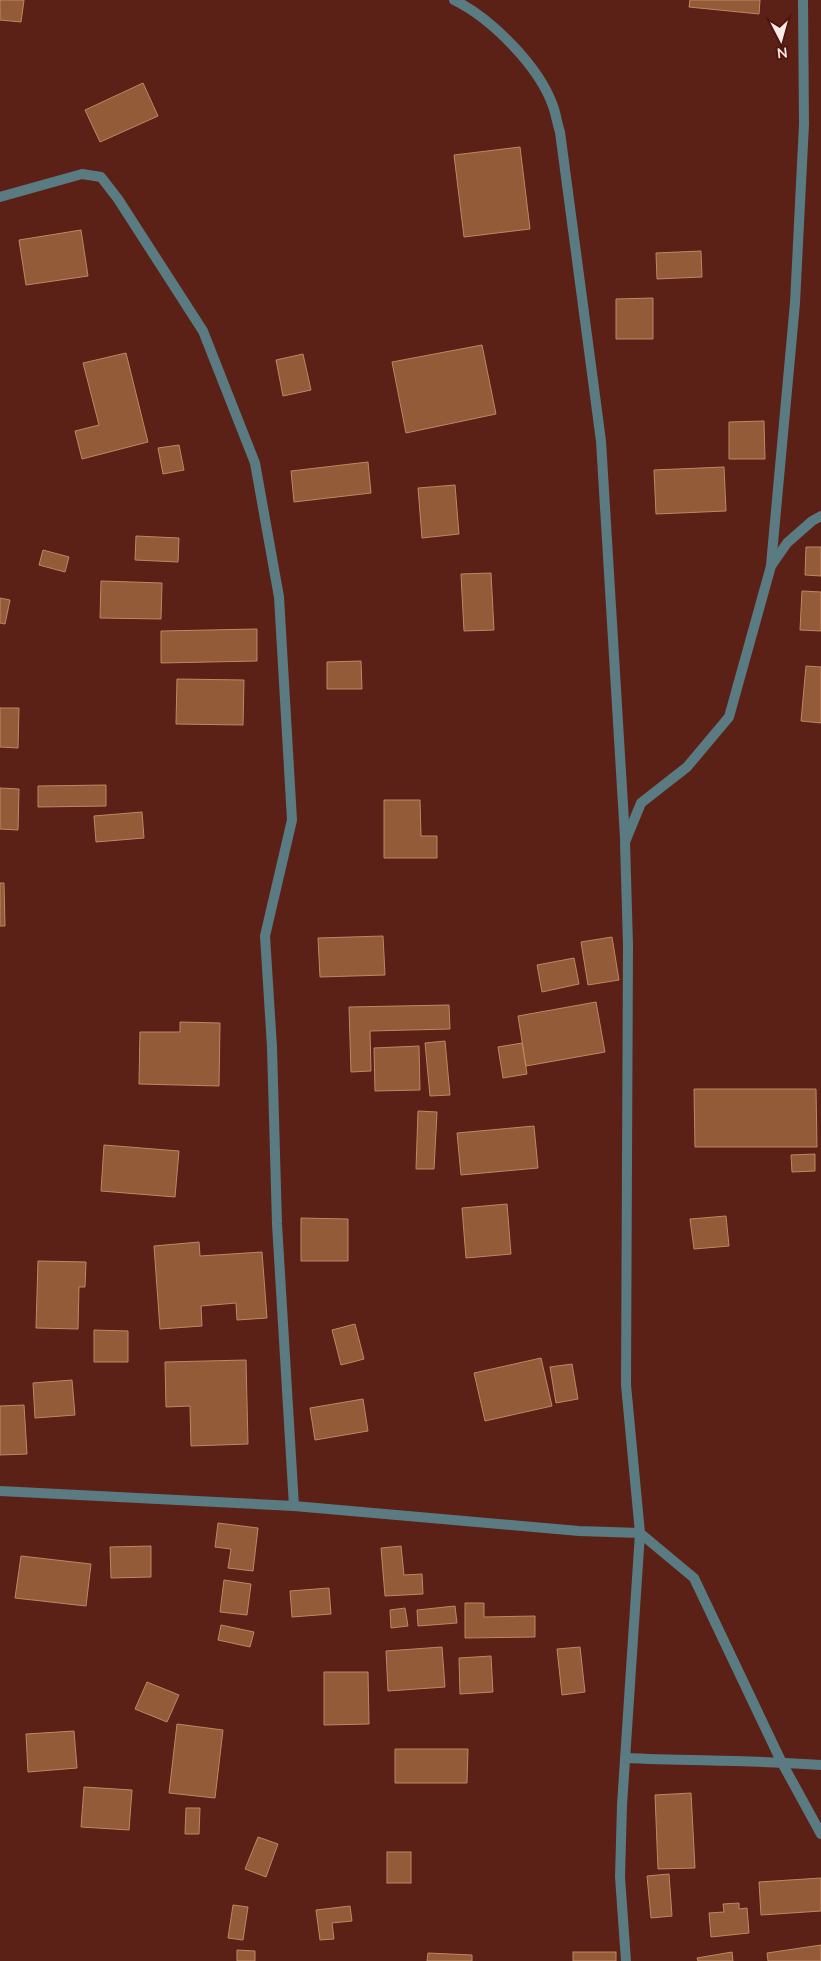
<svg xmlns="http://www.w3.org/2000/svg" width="821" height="1961" font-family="Mulish,sans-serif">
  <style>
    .building { fill: #935b38; stroke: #c28663 }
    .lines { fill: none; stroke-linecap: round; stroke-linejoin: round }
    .street { stroke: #5a7b82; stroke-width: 10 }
  </style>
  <rect width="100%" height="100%" fill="#5b2117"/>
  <g class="building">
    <polygon points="0,0 24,0 21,22 0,20"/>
    <polygon points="690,0 760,0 759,14 689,7"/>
    <polygon points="143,83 158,116 100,142 85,110"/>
    <polygon points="520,147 530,229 464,237 454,155"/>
    <polygon points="81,230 88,276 26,285 19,240"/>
    <polygon points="701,251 702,277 657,279 656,253"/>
    <polygon points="653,298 653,339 616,339 616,299"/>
    <polygon points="482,345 496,414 406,433 392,362"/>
    <polygon points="126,353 148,442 82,459 75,431 99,425 83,363"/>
    <polygon points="303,354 311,390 283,396 276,360"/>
    <polygon points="764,421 765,459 729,459 729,422"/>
    <polygon points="179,445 184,470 163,474 158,448"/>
    <polygon points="368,462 371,493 294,502 291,471"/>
    <polygon points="724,467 726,511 656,514 654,470"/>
    <polygon points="455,485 459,534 422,538 418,488"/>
    <polygon points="136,536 179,538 178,562 135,560"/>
    <polygon points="806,547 821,547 821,576 805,575"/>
    <polygon points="43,550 69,557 65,572 39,565"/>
    <polygon points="491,573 494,630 464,631 461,574"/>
    <polygon points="101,581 162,583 161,619 100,618"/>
    <polygon points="802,591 821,592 821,631 800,630"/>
    <polygon points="0,598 10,600 5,624 0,623"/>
    <polygon points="257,629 257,661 161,663 161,631"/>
    <polygon points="361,661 362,689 327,689 327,662"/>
    <polygon points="806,666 821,667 821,723 801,721"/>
    <polygon points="177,679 244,680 243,725 176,724"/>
    <polygon points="0,708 19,708 18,748 0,747"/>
    <polygon points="106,785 106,806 38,807 38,786"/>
    <polygon points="0,788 19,789 18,830 0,829"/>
    <polygon points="384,800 420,800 421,836 437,836 437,858 384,858"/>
    <polygon points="142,812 144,838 96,842 94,816"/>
    <polygon points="0,883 4,883 5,926 0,926"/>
    <polygon points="383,936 385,975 320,977 318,938"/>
    <polygon points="612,937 619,980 588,985 581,942"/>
    <polygon points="574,958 579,984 542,992 537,965"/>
    <polygon points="596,1002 605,1052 526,1066 518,1016"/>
    <polygon points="449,1005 450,1029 370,1031 371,1071 351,1072 349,1007"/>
    <polygon points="180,1022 220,1023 219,1086 139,1084 140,1032 180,1032"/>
    <polygon points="445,1041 450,1095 430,1096 425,1043"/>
    <polygon points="522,1043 527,1074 503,1078 498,1047"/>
    <polygon points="419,1046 420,1090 375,1091 374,1048"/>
    <polygon points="694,1089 816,1089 817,1147 695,1147"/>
    <polygon points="418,1111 437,1112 434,1169 416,1169"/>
    <polygon points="534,1126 538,1168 461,1175 457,1133"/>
    <polygon points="104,1145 179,1151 175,1197 101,1191"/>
    <polygon points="815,1154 815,1171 792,1172 791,1155"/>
    <polygon points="507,1204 511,1254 466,1258 462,1208"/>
    <polygon points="726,1216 729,1246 694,1249 690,1219"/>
    <polygon points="301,1218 348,1219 348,1261 301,1261"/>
    <polygon points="199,1242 200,1256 262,1252 267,1318 237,1320 236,1303 201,1306 202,1326 160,1329 154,1246"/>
    <polygon points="38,1261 86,1262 85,1287 79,1287 78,1329 36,1328"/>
    <polygon points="355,1324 364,1359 341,1365 332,1330"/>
    <polygon points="94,1330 128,1331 128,1362 94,1362"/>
    <polygon points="541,1358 552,1406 485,1421 474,1373"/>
    <polygon points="246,1360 248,1444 191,1446 190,1406 166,1407 165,1362"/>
    <polygon points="572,1364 578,1399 556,1403 550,1367"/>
    <polygon points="72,1380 75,1415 35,1418 33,1383"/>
    <polygon points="363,1399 368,1431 315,1440 310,1408"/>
    <polygon points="24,1405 27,1454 0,1455 0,1406"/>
    <polygon points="218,1523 258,1528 253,1571 228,1568 231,1549 215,1547"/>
    <polygon points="151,1546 151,1577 111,1578 110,1547"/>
    <polygon points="401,1546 404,1575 422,1574 423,1594 385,1596 381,1548"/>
    <polygon points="21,1556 91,1564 86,1606 15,1598"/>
    <polygon points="224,1580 251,1584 247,1615 220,1612"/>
    <polygon points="329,1588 331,1614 292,1617 290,1591"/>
    <polygon points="465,1603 484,1603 484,1617 535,1616 535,1637 465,1638"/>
    <polygon points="455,1606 457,1623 418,1626 417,1610"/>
    <polygon points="405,1608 408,1626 391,1628 390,1610"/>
    <polygon points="221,1625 254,1632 250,1647 218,1640"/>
    <polygon points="442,1647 445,1687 388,1691 386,1651"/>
    <polygon points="580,1647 585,1692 562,1695 557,1649"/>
    <polygon points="491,1656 493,1692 460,1694 459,1658"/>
    <polygon points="324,1672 368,1672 369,1724 324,1725"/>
    <polygon points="147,1682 179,1695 167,1722 135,1709"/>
    <polygon points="177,1724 223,1730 215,1798 169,1793"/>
    <polygon points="74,1731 77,1768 28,1772 26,1734"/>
    <polygon points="395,1749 468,1749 467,1783 395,1783"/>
    <polygon points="84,1787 132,1790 129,1830 81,1827"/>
    <polygon points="691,1793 695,1868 658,1869 655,1795"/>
    <polygon points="186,1808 200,1808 199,1834 185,1834"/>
    <polygon points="258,1837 278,1844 266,1877 245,1869"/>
    <rect x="387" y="1852" width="24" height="31"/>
    <polygon points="669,1874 672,1916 651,1918 647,1876"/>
    <polygon points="821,1878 821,1911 761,1915 759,1882"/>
    <polygon points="739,1903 739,1909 747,1908 749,1933 711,1937 709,1913 724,1912 723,1904"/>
    <polygon points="233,1905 248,1907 243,1940 228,1938"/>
    <polygon points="350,1906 352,1921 332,1923 334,1939 320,1940 316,1910"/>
    <polygon points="821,1945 821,1961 768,1961 767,1953"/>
    <polygon points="237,1950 255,1951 255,1961 237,1961"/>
    <rect x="573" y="1952" width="43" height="9"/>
    <polygon points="732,1952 733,1961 698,1961 697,1958"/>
    <polygon points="428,1953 472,1955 472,1961 427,1961"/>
  </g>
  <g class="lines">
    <g class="street">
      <path d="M454,0C491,18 539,66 553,106C556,114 557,123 560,132L601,441L625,838"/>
      <polyline points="0,197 82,174 101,177 118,199 203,331 255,463 279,597 292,820 265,936 272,1047 277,1224 294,1506"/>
      <polyline points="771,565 795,303 804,124 803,0"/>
      <polyline points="0,1491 294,1506 579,1531 640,1533 626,1385 628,945 625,842 641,803 687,767 729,717 771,566 787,543 812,521 821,516"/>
      <polyline points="640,1533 694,1578 781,1761 821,1834"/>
      <path d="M625,1758C691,1761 756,1760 821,1765"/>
      <polyline points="626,1961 620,1877 622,1805 640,1533"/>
    </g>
  </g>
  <g transform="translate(781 40) rotate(174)" stroke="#4f160d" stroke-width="4" paint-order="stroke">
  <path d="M0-4L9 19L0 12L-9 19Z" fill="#faebe8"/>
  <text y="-8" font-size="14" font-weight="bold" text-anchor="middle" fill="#faebe8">N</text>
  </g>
</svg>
